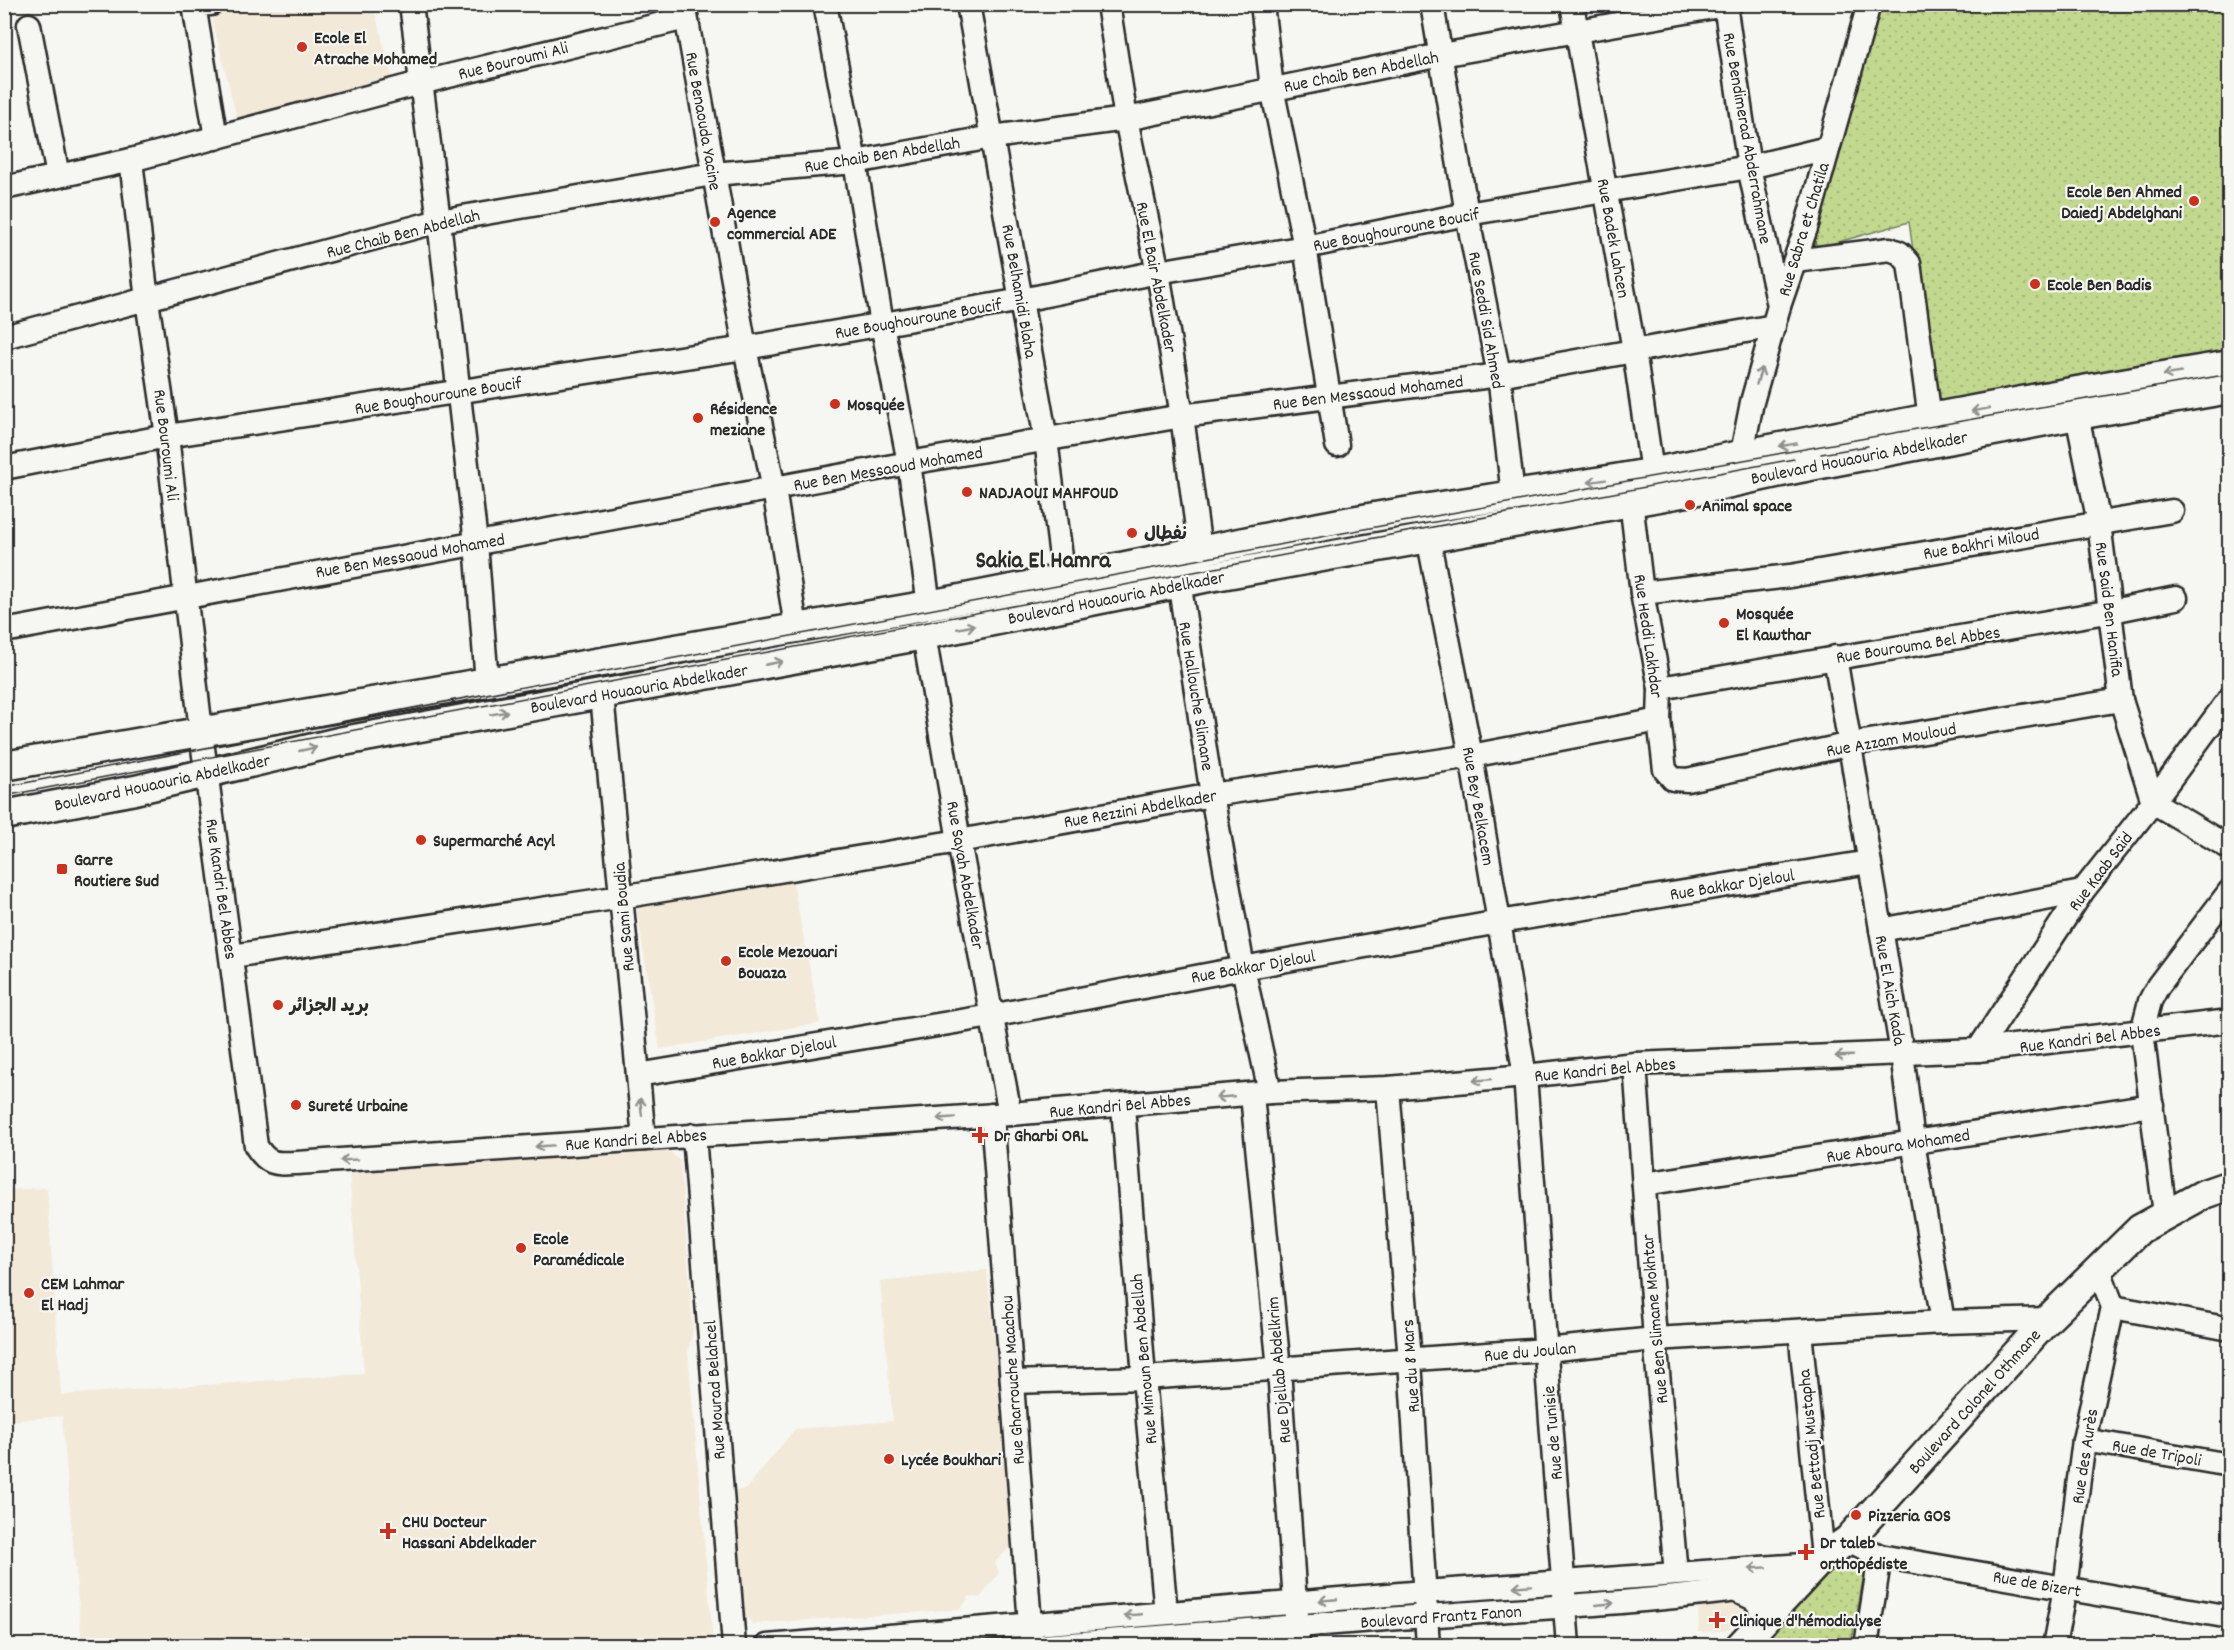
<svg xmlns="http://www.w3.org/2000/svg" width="2234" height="1650" font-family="Dekko,'Playpen Sans Arabic',sans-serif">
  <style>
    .built { fill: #f2e9d8 }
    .park { fill: url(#park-dots); stroke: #76825c; stroke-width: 1.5 }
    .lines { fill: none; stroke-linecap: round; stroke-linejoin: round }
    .minor-casing { stroke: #2b2b2b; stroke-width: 27 }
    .major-casing { stroke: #2b2b2b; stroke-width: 33 }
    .minor { stroke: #f6f6f2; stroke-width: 22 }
    .major { stroke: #f6f6f2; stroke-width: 28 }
    .tram { stroke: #2b2b2b; stroke-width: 1.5 }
    .oneway { stroke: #90908e }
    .poi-dot { fill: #c8321e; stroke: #f6f6f2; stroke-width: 2 }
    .labels { text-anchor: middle; stroke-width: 4.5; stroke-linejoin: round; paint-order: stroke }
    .poi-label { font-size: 18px; font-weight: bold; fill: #2b2b2b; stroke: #f6f6f2; text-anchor: start }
    .street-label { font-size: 18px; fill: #2b2b2b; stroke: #f6f6f2 }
    .district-label { font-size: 24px; font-weight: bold; fill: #2b2b2b; stroke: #f6f6f2 }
  </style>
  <defs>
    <pattern id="park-dots" width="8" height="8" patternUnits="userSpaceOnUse" patternTransform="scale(1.5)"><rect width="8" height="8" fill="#c2d88e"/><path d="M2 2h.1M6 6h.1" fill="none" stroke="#a7ba7b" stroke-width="1.8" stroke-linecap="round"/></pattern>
  </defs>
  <rect width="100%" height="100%" fill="#f6f6f2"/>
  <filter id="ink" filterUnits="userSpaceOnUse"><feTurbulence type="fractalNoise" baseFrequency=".0167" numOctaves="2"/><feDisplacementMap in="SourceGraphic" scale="12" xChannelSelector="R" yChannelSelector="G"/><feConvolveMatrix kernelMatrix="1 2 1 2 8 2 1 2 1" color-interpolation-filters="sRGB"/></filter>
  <g filter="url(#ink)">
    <g class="built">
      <polygon points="251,5 373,5 393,81 237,118 211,14"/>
      <polygon points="791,872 820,1023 660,1049 635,899"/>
      <polygon points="660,1143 680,1161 693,1329 688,1352 713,1645 82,1645 62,1416 5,1421 5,1190 47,1188 61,1395 364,1374 349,1167"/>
      <polygon points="987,1270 1015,1542 995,1562 999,1573 980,1598 970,1596 960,1609 753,1624 742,1612 736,1491 746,1489 795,1429 893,1421 880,1282"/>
      <polygon points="1745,1598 1746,1608 1726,1631 1699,1632 1698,1603"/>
    </g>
    <g class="park">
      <polygon points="1865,5 2229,5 2229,356 1935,409 1909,222 1817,248 1808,217"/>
      <polygon points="1834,1562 1865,1569 1851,1645 1764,1646"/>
    </g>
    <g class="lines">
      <defs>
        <g id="minor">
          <polyline points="211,4 194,5 216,138"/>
          <polyline points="411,4 439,221 476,543 487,683"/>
          <polyline points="684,4 745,348 774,489 796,627"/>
          <polyline points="825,4 855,162 882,324 909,463 929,605"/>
          <polyline points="968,4 1046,440 1064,580"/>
          <polyline points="1108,4 1126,119 1158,272 1182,416 1202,565"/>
          <polyline points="1262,4 1272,88 1305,247 1337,445"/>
          <polyline points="1432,4 1467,214 1499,375 1513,495"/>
          <polyline points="1572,4 1634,350 1652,472"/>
          <polyline points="1725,4 1749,167 1779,306"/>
          <polyline points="29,25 58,176"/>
          <path d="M131,160L147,300L167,436L203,748L256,1146C268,1165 275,1164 297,1163L1010,1114L1270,1092L1388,1088L1525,1076L1635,1064L1978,1050L2230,1021"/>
          <polyline points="4,188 131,160 420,83 686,18"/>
          <polyline points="1795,261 1890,249 1900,253 1909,263 1930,419"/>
          <polyline points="4,337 439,221 713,174 855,162 992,137 1126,119 1441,55 1731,4"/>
          <polyline points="2077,415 2099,523 2121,700 2153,802 2230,848"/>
          <polyline points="4,468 167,436 745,348 1022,300 1158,272 1305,247 1467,214 1749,167 1828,148"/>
          <polyline points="1745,468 1742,453 1752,402 1779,306 1806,228 1869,4"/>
          <polyline points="1631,501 1642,593 1660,688 1659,720 1665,770 1673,779 1687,780 1851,744 2121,700"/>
          <polyline points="1428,537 1471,756 1525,1076 1568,1646"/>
          <polyline points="1177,568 1212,795 1243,968 1270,1092"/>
          <polyline points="1642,593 1790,576 2172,511"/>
          <polyline points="4,631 909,463 1182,416 1499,375 1774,326"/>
          <polyline points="924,635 959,841 1010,1114"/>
          <polyline points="1835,657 1902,1053 1913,1142 1943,1322"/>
          <polyline points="1660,688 2112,611 2176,598"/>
          <polyline points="602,695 644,1139"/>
          <polyline points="1881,930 2082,892"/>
          <polyline points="232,956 621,897 959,841 1212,795 1471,756 1659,720"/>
          <polyline points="1978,1050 2082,892 2153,802 2230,698"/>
          <polyline points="1635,1064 1655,1339 1676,1574"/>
          <polyline points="638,1075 991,1016 1243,968 1499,922 1869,862"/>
          <polyline points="1388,1088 1410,1360 1428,1646"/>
          <polyline points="1252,1095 1279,1369 1298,1646"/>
          <polyline points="1123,1106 1144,1378 1166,1613"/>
          <polyline points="992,1115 1031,1638"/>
          <polyline points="694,1135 734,1646"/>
          <polyline points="1644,1184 2152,1105"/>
          <polyline points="2165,1214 2142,1032 2150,1001 2158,986 2230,891"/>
          <polyline points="2113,1307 2230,1329"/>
          <polyline points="1800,1331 1823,1557"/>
          <polyline points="1012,1382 1144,1378 1545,1350 1655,1339 1943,1322 2048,1319"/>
          <polyline points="2084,1440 2230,1465"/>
          <polyline points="1848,1540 1880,1556 2230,1617"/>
          <polyline points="767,1646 1424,1592 1817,1564"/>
          <path d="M1044,1646C1171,1635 1298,1625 1425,1616C1550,1607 1676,1601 1800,1581"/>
          <polyline points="1866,1646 1880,1556"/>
          <polyline points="2054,1646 2065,1588 2084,1440 2113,1307 2099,1270"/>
        </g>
        <g id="major">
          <path d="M4,766L929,605C1069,579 1207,548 1346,522C1449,503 1552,491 1655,472C1846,434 2037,396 2230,365"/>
          <polyline points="4,815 135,790 338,742 924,635 1204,578 1693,491 1795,469 2077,415 2230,389"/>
          <path d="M1741,1590C1758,1596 1764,1601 1764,1619"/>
          <polyline points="1740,1646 1823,1557 1848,1540 2048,1319 2140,1229 2204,1194 2230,1185"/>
        </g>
      </defs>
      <use href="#minor" class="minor-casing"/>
      <use href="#major" class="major-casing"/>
      <use href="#minor" class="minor"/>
      <use href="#major" class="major"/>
      <g class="tram">
        <polyline points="1821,454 1868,446"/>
        <path d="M4,787C745,643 1486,503 2230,374"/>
        <polyline points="4,796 1794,459"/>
      </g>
    </g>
    <defs><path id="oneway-shaft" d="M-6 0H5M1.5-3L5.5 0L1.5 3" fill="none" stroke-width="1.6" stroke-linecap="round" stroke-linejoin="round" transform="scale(1.5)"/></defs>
    <g class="oneway">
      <use href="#oneway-shaft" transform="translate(2172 374) rotate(171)"/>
      <use href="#oneway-shaft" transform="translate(1759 376) rotate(-73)"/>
      <use href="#oneway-shaft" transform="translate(1980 410) rotate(170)"/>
      <use href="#oneway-shaft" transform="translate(1788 445) rotate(170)"/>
      <use href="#oneway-shaft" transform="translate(1597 481) rotate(171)"/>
      <use href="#oneway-shaft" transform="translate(966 627) rotate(-11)"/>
      <use href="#oneway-shaft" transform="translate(774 663) rotate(-11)"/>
      <use href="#oneway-shaft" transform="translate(499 713) rotate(-10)"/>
      <use href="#oneway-shaft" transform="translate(308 749) rotate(-13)"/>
      <use href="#oneway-shaft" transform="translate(1844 1056) rotate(178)"/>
      <use href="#oneway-shaft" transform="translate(1482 1080) rotate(175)"/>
      <use href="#oneway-shaft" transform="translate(1225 1097) rotate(175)"/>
      <use href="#oneway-shaft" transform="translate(641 1107) rotate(-96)"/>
      <use href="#oneway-shaft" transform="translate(946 1118) rotate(176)"/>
      <use href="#oneway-shaft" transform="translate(544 1146) rotate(176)"/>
      <use href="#oneway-shaft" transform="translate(349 1160) rotate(176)"/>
      <use href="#oneway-shaft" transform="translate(1758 1568) rotate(176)"/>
      <use href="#oneway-shaft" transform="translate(1522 1586) rotate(176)"/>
      <use href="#oneway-shaft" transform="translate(1328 1600) rotate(175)"/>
      <use href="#oneway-shaft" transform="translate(1605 1604) rotate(-6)"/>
      <use href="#oneway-shaft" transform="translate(1133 1615) rotate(175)"/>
    </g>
  </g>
  <g class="poi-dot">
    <circle cx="302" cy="47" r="6"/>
    <circle cx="2194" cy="201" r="6"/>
    <circle cx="715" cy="222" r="6"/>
    <circle cx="2035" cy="284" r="6"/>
    <circle cx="835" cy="404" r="6"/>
    <circle cx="698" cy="418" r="6"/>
    <circle cx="967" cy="492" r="6"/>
    <circle cx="1690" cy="505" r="6"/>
    <circle cx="1132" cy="533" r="6"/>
    <circle cx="1724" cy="623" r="6"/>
    <circle cx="421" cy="840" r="6"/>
    <rect x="56" y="863" width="12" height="12" rx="3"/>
    <circle cx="726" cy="961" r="6"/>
    <circle cx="278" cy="1005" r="6"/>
    <circle cx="296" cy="1105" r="6"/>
    <path d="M977 1126h6v6h6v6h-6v6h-6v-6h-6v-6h6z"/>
    <circle cx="521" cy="1248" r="6"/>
    <circle cx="29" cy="1293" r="6"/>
    <circle cx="889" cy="1459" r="6"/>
    <circle cx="1856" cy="1515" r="6"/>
    <path d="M385 1522h6v6h6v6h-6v6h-6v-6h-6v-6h6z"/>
    <path d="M1803 1543h6v6h6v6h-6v6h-6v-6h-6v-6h6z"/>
    <path d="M1714 1611h6v6h6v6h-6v6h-6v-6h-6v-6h6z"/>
  </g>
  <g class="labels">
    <g class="poi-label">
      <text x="314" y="43">Ecole El<tspan x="314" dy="21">Atrache Mohamed</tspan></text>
      <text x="2182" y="197" text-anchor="end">Ecole Ben Ahmed<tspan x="2182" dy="21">Daiedj Abdelghani</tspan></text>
      <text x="727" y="218">Agence<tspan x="727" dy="21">commercial ADE</tspan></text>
      <text x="2047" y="290">Ecole Ben Badis</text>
      <text x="847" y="410">Mosquée</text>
      <text x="710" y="414">Résidence<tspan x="710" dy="21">meziane</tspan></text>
      <text x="979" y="498">NADJAOUI MAHFOUD</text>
      <text x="1702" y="511">Animal space</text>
      <text x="1144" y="539">نفطال</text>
      <text x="1736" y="619">Mosquée<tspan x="1736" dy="21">El Kawthar</tspan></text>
      <text x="433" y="846">Supermarché Acyl</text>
      <text x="74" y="865">Garre<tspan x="74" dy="21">Routiere Sud</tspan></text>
      <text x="738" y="957">Ecole Mezouari<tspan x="738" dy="21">Bouaza</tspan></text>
      <text x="290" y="1011">بريد الجزائر</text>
      <text x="308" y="1111">Sureté Urbaine</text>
      <text x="994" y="1141">Dr Gharbi ORL</text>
      <text x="533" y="1244">Ecole<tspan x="533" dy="21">Paramédicale</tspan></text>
      <text x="41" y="1289">CEM Lahmar<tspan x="41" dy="21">El Hadj</tspan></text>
      <text x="901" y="1465">Lycée Boukhari</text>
      <text x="1868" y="1521">Pizzeria GOS</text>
      <text x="402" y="1527">CHU Docteur<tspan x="402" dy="21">Hassani Abdelkader</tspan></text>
      <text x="1820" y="1548">Dr taleb<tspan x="1820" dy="21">orthopédiste</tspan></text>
      <text x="1730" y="1626">Clinique d'hémodialyse</text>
    </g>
    <g class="street-label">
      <text transform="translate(513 60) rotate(-14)" y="6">Rue Bouroumi Ali</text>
      <text transform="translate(1361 71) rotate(-11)" y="6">Rue Chaib Ben Abdellah</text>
      <text transform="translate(704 121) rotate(80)" y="6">Rue Benaouda Yacine</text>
      <text transform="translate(1748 138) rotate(80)" y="6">Rue Bendimerad Abderrahmane</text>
      <text transform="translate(882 154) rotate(-9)" y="6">Rue Chaib Ben Abdellah</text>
      <text transform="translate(1396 229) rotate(-11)" y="6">Rue Boughouroune Boucif</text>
      <text transform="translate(1803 229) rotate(-73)" y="6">Rue Sabra et Chatila</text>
      <text transform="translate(403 233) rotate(-14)" y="6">Rue Chaib Ben Abdellah</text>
      <text transform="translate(1614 238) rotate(80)" y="6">Rue Badek Lahcen</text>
      <text transform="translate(1157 277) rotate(79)" y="6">Rue El Bair Abdelkader</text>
      <text transform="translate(1020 291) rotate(80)" y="6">Rue Belhamidi Blaha</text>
      <text transform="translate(918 318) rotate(-10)" y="6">Rue Boughouroune Boucif</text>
      <text transform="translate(1487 320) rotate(80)" y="6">Rue Seddi Sid Ahmed</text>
      <text transform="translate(1368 392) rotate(-7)" y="6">Rue Ben Messaoud Mohamed</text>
      <text transform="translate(438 395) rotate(-9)" y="6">Rue Boughouroune Boucif</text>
      <text transform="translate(167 445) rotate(83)" y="6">Rue Bouroumi Ali</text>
      <text transform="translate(1859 457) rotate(-11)" y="6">Boulevard Houaouria Abdelkader</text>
      <text transform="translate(888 468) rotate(-10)" y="6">Rue Ben Messaoud Mohamed</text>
      <text transform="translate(1981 543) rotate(-10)" y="6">Rue Bakhri Miloud</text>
      <text transform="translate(410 555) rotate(-10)" y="6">Rue Ben Messaoud Mohamed</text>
      <text transform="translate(1116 597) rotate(-11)" y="6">Boulevard Houaouria Abdelkader</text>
      <text transform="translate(2110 609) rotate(83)" y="6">Rue Said Ben Hanifia</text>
      <text transform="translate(1649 636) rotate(82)" y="6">Rue Heddi Lakhdar</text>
      <text transform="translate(1918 644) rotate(-9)" y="6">Rue Bourouma Bel Abbes</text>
      <text transform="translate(639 688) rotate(-10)" y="6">Boulevard Houaouria Abdelkader</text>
      <text transform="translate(1197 696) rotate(81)" y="6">Rue Hallouche Slimane</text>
      <text transform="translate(1891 739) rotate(-10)" y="6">Rue Azzam Mouloud</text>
      <text transform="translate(162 782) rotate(-12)" y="6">Boulevard Houaouria Abdelkader</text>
      <text transform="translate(1479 806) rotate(80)" y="6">Rue Bey Belkacem</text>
      <text transform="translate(1140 808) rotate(-10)" y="6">Rue Rezzini Abdelkader</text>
      <text transform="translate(2100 871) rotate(-53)" y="6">Rue Kaab Saïd</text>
      <text transform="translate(966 875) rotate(80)" y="6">Rue Sayah Abdelkader</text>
      <text transform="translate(1732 884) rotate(-9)" y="6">Rue Bakkar Djeloul</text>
      <text transform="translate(222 889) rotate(82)" y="6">Rue Kandri Bel Abbes</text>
      <text transform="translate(623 917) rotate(-95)" y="6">Rue Sami Boudia</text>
      <text transform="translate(1253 966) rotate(-10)" y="6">Rue Bakkar Djeloul</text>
      <text transform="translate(1891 990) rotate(80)" y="6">Rue El Aich Kada</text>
      <text transform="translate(2090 1038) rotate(-7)" y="6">Rue Kandri Bel Abbes</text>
      <text transform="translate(774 1052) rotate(-10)" y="6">Rue Bakkar Djeloul</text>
      <text transform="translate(1605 1069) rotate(-5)" y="6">Rue Kandri Bel Abbes</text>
      <text transform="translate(1120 1105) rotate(-5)" y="6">Rue Kandri Bel Abbes</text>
      <text transform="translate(636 1139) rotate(-4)" y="6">Rue Kandri Bel Abbes</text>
      <text transform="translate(1898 1145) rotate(-9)" y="6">Rue Aboura Mohamed</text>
      <text transform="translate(1654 1319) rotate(-95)" y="6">Rue Ben Slimane Mokhtar</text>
      <text transform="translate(1530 1351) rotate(-5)" y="6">Rue du Joulan</text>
      <text transform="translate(1143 1359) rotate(-95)" y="6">Rue Mimoun Ben Abdellah</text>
      <text transform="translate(1410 1366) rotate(-94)" y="6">Rue du 8 Mars</text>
      <text transform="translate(1278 1370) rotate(-95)" y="6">Rue Djellab Abdelkrim</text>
      <text transform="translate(1012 1380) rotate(-94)" y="6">Rue Gharrouche Maachou</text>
      <text transform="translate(714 1390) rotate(-94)" y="6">Rue Mourad Belahcel</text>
      <text transform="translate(1974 1401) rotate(-48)" y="6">Boulevard Colonel Othmane</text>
      <text transform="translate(1552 1433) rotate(-95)" y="6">Rue de Tunisie</text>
      <text transform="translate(1811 1444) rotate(-96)" y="6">Rue Bettadj Mustapha</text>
      <text transform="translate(2157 1452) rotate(10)" y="6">Rue de Tripoli</text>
      <text transform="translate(2084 1456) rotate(-81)" y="6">Rue des Aurès</text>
      <text transform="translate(2037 1583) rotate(10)" y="6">Rue de Bizert</text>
      <text transform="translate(1441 1616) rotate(-4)" y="6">Boulevard Frantz Fanon</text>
    </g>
    <g class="district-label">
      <text x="1043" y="567">Sakia El Hamra</text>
    </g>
  </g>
  <rect width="2234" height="1650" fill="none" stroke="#f6f6f2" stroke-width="24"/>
  <rect x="12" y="12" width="2210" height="1626" fill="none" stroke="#2b2b2b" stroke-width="2" filter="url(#ink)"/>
</svg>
